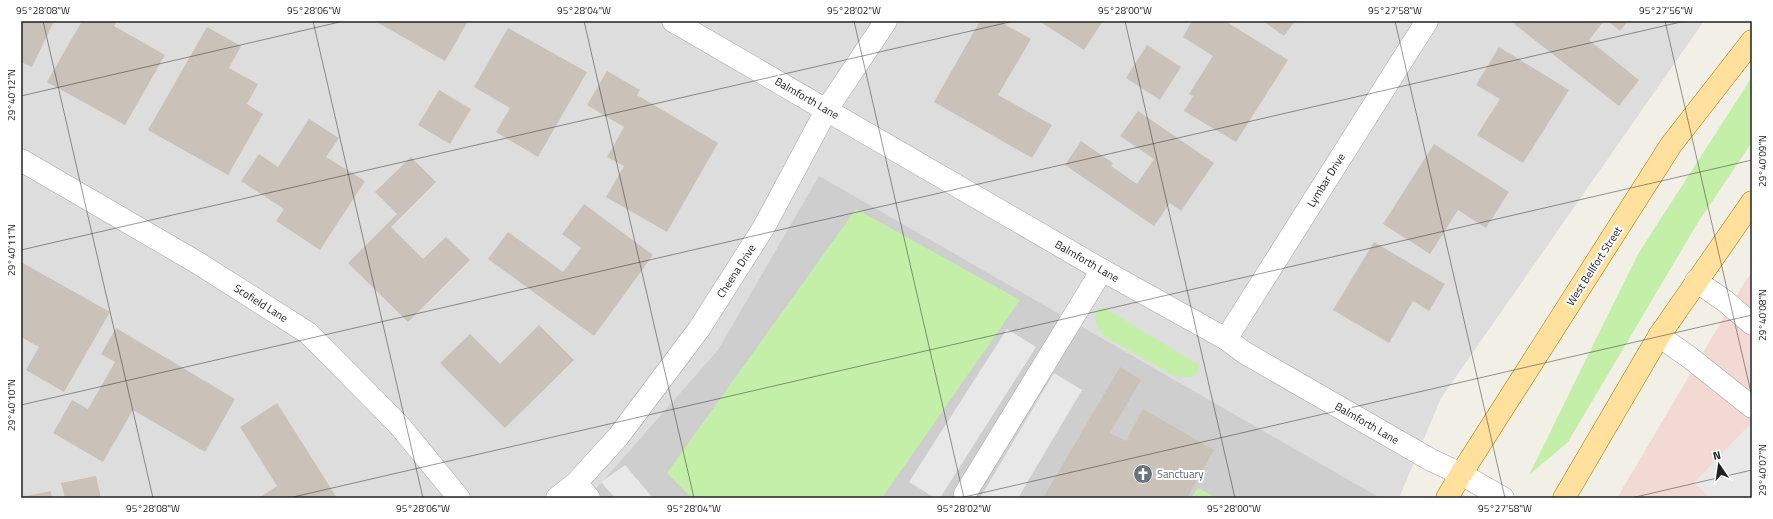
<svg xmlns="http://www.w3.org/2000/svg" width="1773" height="519" font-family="'Titillium Web',sans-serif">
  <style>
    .residential { fill: #dedddd }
    .commercial { fill: #f3d9d4 }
    .religious { fill: #cecece }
    .grass { fill: #c3efa8 }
    .parking { fill: #e8e8e8 }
    .building { fill: #cac2b8 }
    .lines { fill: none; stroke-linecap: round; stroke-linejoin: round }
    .minor-casing { stroke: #a7a7a7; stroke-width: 23 }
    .major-casing { stroke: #9c7a00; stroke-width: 23 }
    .minor { stroke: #fff; stroke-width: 22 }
    .major { stroke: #ffe09d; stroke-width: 22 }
    .ticks { fill: none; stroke: #202020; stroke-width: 1; stroke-opacity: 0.45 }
    .labels { text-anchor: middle; stroke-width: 4; stroke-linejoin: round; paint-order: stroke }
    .street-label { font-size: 11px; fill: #202020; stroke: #fff }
    .worship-label { font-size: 11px; fill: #5b616d; stroke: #fff; text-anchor: start }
    .neatline { fill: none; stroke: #202020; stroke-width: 1.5 }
    .ticks-label { font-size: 10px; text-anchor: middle; fill: #202020 }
  </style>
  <rect width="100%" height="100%" fill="#f1efe6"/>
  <polygon class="residential" points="21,21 1704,21 1441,398 1399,498 21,498"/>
  <polygon class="commercial" points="1752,272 1752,498 1617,498 1743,285"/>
  <polygon class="religious" points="819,176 1380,498 588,498 718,350"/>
  <g class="grass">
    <polygon points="1752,77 1752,142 1697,224 1568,442 1529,475 1638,254"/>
    <polygon points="856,209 1020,300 882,498 692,498 667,473"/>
    <path d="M1104,308L1199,365L1197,373L1191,377L1174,376L1104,336C1098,328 1092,320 1097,310Z"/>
    <polygon points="1198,488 1217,498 1191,498"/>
  </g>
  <g class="parking">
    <polygon points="1007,329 1036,347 940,498 935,498 909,482"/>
    <polygon points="1054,373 1082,390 1018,498 980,498"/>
    <polygon points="1750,424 1752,425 1752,498 1710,498 1694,483"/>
    <polygon points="625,465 653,498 615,498 601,482"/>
  </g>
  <g class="building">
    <polygon points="21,21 54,21 32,67 21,62"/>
    <polygon points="82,21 117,21 114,26 165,55 125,125 47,82"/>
    <polygon points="375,21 468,21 445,61"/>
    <polygon points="980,21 999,21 1031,39 998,95 1052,125 1032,158 934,102"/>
    <polygon points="1039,21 1103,21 1084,50"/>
    <polygon points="1192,21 1225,21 1288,60 1236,142 1184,111 1193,96 1189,94 1213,56 1183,37"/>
    <polygon points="1263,21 1295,21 1284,36"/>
    <polygon points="1517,21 1604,21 1589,40 1639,80 1619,106 1514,24"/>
    <polygon points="1608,21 1628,21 1620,31"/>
    <polygon points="207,27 241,46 229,68 258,84 247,104 263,114 228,175 148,130"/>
    <polygon points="508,28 587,72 538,157 496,132 510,108 474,87"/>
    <polygon points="1147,45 1181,67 1160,100 1126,78"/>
    <polygon points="1499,47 1569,90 1523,163 1477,135 1500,99 1476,85"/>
    <polygon points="607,71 640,90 637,95 718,143 667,232 606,197 624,166 607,157 624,127 587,105"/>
    <polygon points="439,90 471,109 450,144 418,125"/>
    <polygon points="1138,111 1214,163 1181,211 1170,203 1154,226 1065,165 1081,141 1113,163 1111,166 1137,184 1154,159 1120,136"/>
    <polygon points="309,119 339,138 326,157 365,181 320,250 276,221 284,209 241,181 259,154 278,167"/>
    <polygon points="1434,144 1509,192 1486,228 1458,210 1430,254 1383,224"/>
    <polygon points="411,157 436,182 391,227 423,259 446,237 470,260 408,322 348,263 397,214 375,192"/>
    <polygon points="584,204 653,255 594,336 488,259 508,232 563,272 581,248 562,234"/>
    <polygon points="1374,242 1445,284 1429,311 1413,301 1389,343 1333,310"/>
    <polygon points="21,262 110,312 64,392 26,370 39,347 21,337"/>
    <polygon points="539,325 574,360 505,428 440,363 470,334 500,364"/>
    <polygon points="116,328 235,399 205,452 133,410 103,462 53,433 72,400 88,409 115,362 101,354"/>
    <polygon points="1120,367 1141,380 1110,433 1126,441 1143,409 1214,450 1187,498 1043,498"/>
    <polygon points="277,403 337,498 259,498 277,486 240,427"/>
    <polygon points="96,476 101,498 65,498 61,483"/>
    <polygon points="51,491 52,498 21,498 21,497"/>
  </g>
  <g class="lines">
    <defs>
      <g id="minor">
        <polyline points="673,21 1102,270 1226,339 1245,353 1431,460 1461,474 1503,498"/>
        <polyline points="21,160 198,263 308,333 399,425 459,498"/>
        <polyline points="1696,281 1725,301 1752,324"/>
        <polyline points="1659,336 1689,357 1752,407"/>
        <polyline points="1226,339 1427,21"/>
        <polyline points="576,483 589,498"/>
        <polyline points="965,494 1102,270"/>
        <polyline points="557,498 576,483 618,437 699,329 764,227 827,109 886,21"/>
      </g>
      <g id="major">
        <polyline points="1447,498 1461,474 1671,145 1752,41"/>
        <polyline points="1564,498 1659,336 1752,202"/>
      </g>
    </defs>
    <use href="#minor" class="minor-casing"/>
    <use href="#major" class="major-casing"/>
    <use href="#minor" class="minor"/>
    <use href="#major" class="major"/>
  </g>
  <path class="ticks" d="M43,21L153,498M313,21L423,498M584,21L694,498M854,21L964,498M1125,21L1235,498M1395,21L1505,498M1665,21L1752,397M21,96L344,21M21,250L1014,21M21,405L1685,21M289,498L1752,160M960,498L1752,315M1631,498L1752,470"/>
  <defs>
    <symbol id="church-disc" viewBox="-11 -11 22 22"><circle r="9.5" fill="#6b7280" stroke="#fff"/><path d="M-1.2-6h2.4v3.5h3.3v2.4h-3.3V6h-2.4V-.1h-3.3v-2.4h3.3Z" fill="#fff"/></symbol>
  </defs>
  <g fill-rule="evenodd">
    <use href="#church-disc" x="1132" y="463" width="22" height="22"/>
  </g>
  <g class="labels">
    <g class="street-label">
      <text transform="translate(807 98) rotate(30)" y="4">Balmforth Lane</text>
      <text transform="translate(1326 180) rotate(-58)" y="4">Lymbar Drive</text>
      <text transform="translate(1087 261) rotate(30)" y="4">Balmforth Lane</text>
      <text transform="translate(1594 266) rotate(-57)" y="4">West Bellfort Street</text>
      <text transform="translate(736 271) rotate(-57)" y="4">Cheena Drive</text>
      <text transform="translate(261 303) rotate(32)" y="4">Scofield Lane</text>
      <text transform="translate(1367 423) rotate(30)" y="4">Balmforth Lane</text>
    </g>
    <g class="worship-label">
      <text x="1157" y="478">Sanctuary</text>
    </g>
  </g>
  <rect width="1773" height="519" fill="none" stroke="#ffffff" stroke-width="44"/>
  <g transform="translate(1719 465) rotate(347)" stroke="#ffffff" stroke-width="3" paint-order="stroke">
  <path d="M0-3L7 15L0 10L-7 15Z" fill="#202020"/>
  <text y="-6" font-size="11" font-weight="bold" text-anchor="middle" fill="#202020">N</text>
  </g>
  <rect x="22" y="22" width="1729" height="475" class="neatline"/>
  <g class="ticks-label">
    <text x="43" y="14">95°28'08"W</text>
    <text x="314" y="14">95°28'06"W</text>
    <text x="584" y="14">95°28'04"W</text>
    <text x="854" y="14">95°28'02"W</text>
    <text x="1125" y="14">95°28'00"W</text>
    <text x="1395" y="14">95°27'58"W</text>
    <text x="1666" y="14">95°27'56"W</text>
    <text transform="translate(11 95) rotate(-90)" y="4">29°40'12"N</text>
    <text transform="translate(1762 161) rotate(-90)" y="4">29°40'09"N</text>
    <text transform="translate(11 250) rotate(-90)" y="4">29°40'11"N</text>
    <text transform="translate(1762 315) rotate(-90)" y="4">29°40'08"N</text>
    <text transform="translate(11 405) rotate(-90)" y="4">29°40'10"N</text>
    <text transform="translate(1762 470) rotate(-90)" y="4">29°40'07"N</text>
    <text x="153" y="512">95°28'08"W</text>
    <text x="423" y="512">95°28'06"W</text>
    <text x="694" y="512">95°28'04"W</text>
    <text x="964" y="512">95°28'02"W</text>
    <text x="1234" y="512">95°28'00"W</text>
    <text x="1505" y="512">95°27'58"W</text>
  </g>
</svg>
